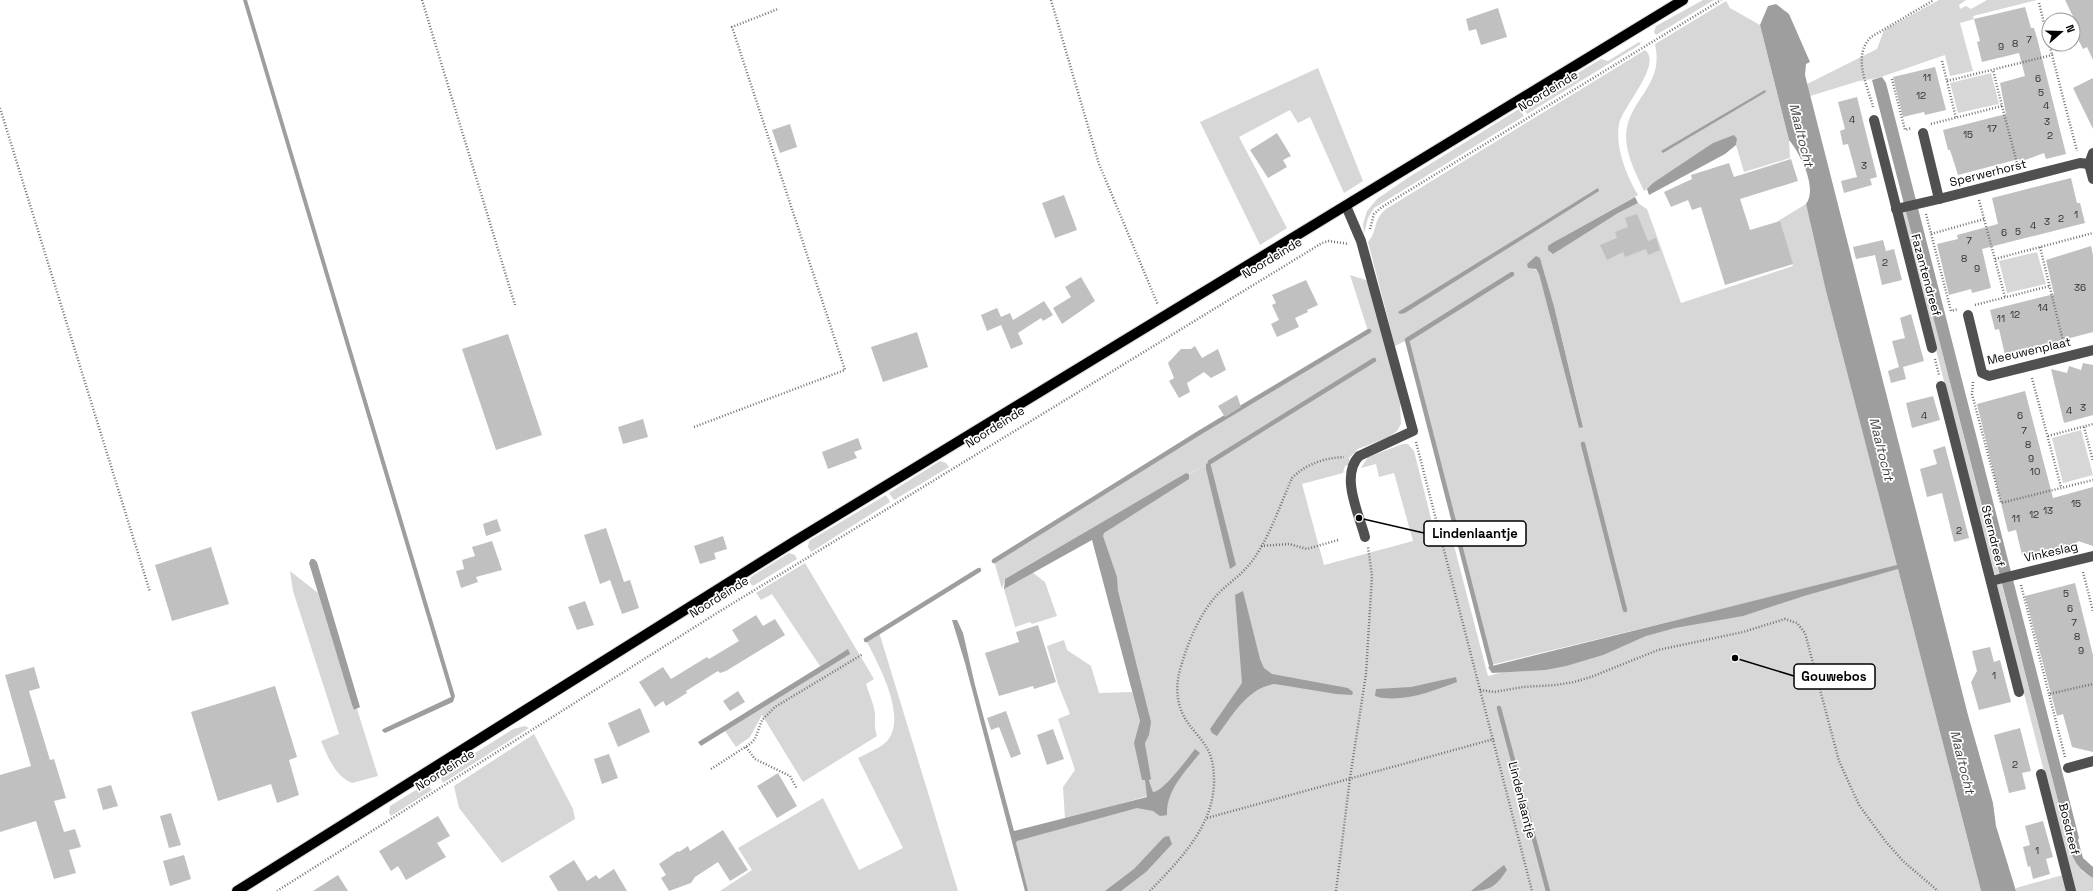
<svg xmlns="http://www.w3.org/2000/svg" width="2093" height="891" font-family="'Space Grotesk',sans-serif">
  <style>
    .green { fill: #d7d7d7; fill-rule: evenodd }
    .water { fill: #9e9e9e }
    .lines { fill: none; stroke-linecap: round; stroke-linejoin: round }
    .stream { stroke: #9e9e9e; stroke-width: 4.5 }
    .building { fill: #c0c0c0 }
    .major-casing { stroke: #dbdbdb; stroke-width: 12 }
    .path { stroke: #727272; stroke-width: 2.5; stroke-dasharray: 1 2; stroke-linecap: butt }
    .minor { stroke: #505050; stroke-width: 10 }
    .major { stroke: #000; stroke-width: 10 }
    .labels { text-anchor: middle; stroke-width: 3.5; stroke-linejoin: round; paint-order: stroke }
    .number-label { font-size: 10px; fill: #303030 }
    .street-label { font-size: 12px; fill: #000; stroke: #fff }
    .water-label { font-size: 13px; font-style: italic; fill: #3f3f3f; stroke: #fff }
    .leader { fill: none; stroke: #000; stroke-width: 1.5 }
    .callout-dot { fill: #000; stroke: #fff; stroke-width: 1.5 }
    .callout { fill: #fff; stroke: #000; stroke-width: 1.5 }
    .callout-label { font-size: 13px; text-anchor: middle; font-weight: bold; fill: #000 }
  </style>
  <rect width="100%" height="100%" fill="#fff"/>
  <g class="green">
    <polygon points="1703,0 1714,0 1656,35 1654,32 1656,26"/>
    <polygon points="1939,0 1966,0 1959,5 1960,9 1966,6 1971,9 1987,0 2037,0 1973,16 1974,19 1960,23 1973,71 1950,76 1945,55 1878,78 1859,81 1810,96 1807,84 1877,49 1884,30"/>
    <path d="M1726,1L1730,8L1760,25L1789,140L1790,158L1744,172L1736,145L1737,139L1680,167L1644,191C1636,174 1627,157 1626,138C1626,99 1665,88 1655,44Z"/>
    <polygon points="1639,42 1641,44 1527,114 1522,107 1601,59 1608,61"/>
    <path d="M1645,50C1663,64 1623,106 1619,124C1615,147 1626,175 1638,195L1554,242L1638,203L1647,209L1681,303L1793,266L1778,221L1806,204L1825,287L1898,566L1491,665L1407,340L1395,346L1368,242C1378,231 1372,221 1386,209ZM1540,258L1554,306L1583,426L1579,428L1539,274L1536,270L1531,268Z"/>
    <polygon points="1318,68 1363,181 1344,193 1310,117 1298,123 1290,110 1239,137 1287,228 1260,245 1200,122"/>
    <polygon points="1991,73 1999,104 1958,113 1950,83"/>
    <polygon points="1519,109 1524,116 1374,208 1368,218 1364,234 1363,224 1367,211 1377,199 1409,177"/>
    <polygon points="1906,210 1999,574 1993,574 1901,212"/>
    <polygon points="2037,252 2046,284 2007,293 1999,261"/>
    <polygon points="1350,275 1369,281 1400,403 1401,424 1397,431 1389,437 1358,449 1349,458 1351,464 1345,466 1343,473 1302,484 1324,565 1413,541 1394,473 1379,477 1376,464 1361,468 1368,457 1403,444 1408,444 1414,451 1437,542 1452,538 1488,676 1898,569 1981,891 1025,891 1012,842 1159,797 1153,792 1149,779 1150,779 1145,743 1099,531 1206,464 1189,474 1186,473 1005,579 1002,589 994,561 1199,433 1368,331"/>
    <polygon points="2081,430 2093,475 2063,483 2052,438"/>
    <polygon points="940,461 946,463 949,467 894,500 889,493"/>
    <polygon points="886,495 890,502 811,552 808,547 809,541"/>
    <polygon points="789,553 795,555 797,559 753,586 749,582 751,577"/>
    <path d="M805,563L874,679L866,684C869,694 874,704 875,714C875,723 874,728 877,736L803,782L762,715L750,737L736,747L725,731L847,649L820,666L772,594L761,600L756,593Z"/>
    <path d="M290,571L318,593L352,705L354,710L357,709L378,776L352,783C335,776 328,757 321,741L339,734L293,591Z"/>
    <polygon points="1032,572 1045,582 1057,616 1032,624 1030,622 1015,627 1004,589"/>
    <polygon points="2001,581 2072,855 2083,872 2093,878 2093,891 2076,891 2074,889 1996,584"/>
    <path d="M879,632L958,891H720L752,870L738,848L823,798L859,870L903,848L858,758C867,753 878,749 885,743C910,720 878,664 866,640Z"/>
    <polygon points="1064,640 1067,650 1091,666 1099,693 1132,692 1140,721 1148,796 1065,819 1063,787 1075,770 1058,719 1070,714 1058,684 1047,646"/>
    <polygon points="525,726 529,728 443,783 441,779 442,774 513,729"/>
    <polygon points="534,734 573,809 575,819 502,863 459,808 454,786"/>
    <polygon points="424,785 429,786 432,790 391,816 389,813 390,806"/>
    <polygon points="2063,875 2066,891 2016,891 2016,888"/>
  </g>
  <g class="water">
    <polygon points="243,0 247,0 455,696 453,702 385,733 382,731 383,729 451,697"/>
    <path d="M1776,4L1789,14L1810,62L1806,64L1805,75L1968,715L1993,803L1996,826L2016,891H1981L1898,569L1804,596L1743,616L1675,628L1646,636L1603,655L1566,666L1545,670L1492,673L1488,667L1897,565L1825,287L1806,204C1818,188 1800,153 1789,140L1760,25L1768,6Z"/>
    <path d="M1882,77L1886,83L2064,779L2079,838L2078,840L2083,858L2093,867V878C2083,872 2077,866 2072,855L1872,80Z"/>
    <polygon points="1765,90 1766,92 1663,153 1661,151"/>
    <polygon points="1734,135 1737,139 1736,145 1725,154 1649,195 1647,189 1653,183 1713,143"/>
    <polygon points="1598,188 1599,191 1405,313 1400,314 1398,312"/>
    <polygon points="1635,197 1638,203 1618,213 1553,254 1548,250 1548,246 1554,242"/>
    <polygon points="1536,256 1540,258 1554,306 1583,427 1579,428 1539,274 1536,269 1528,268 1527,264"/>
    <polygon points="1210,462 1236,565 1230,569 1206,469 1206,464"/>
    <path d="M1186,473L1189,474V479L1104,533L1103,536L1117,577L1118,591L1151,722L1149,735L1145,743L1151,779L1149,780L1153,792C1162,793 1188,758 1195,749L1200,753C1185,772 1166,790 1167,815L1160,816L1153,811L1137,808L1017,841L1016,843L1028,891H1025L965,663L952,620H957L963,633L975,685L1014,831L1147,797L1145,780H1142L1134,743L1140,721L1092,540L1004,589L1005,579Z"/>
    <polygon points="311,559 314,559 317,562 360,707 354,710 352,705 309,563"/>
    <path d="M1243,591L1260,659L1264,668L1272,674L1348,688L1353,692L1352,695L1336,694L1275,684C1248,687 1232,716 1217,736L1212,733L1210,729L1242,683L1235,595Z"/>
    <polygon points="848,649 850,654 701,746 698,742"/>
    <path d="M1456,677L1457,682C1433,691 1400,704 1375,696L1376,689L1411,687Z"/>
    <polygon points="1169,836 1172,844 1146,872 1121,891 1105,891 1134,869 1164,837"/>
    <path d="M1504,865L1507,870C1496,886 1490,891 1471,891Z"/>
  </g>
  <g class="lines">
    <g class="stream">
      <polyline points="1583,444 1625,610"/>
      <polyline points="1210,462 1374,360"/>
      <polyline points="994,561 1199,433 1369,331"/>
      <polyline points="866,640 979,570"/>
      <polyline points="1491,665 1407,340 1512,274"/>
      <polyline points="1499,708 1548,891"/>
    </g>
  </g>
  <g class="building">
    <polygon points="2065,0 2093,0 2093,60 2087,47 2083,49 2076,35 2081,33"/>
    <polygon points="2025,7 2031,28 2034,28 2037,38 2066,154 2046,159 2044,153 2020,162 2019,159 1958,175 1950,150 1948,150 1943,130 2006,114 2000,83 2025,76 2019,53 1982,62 1977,42 1980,41 1974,19"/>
    <polygon points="1498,8 1507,37 1481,45 1476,29 1469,31 1466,19"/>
    <polygon points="1935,67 1946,110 1925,115 1924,112 1903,117 1893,77"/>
    <polygon points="2093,78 2093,129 2073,88"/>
    <polygon points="1857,97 1877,177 1870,179 1872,185 1844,193 1841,181 1857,177 1848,144 1843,145 1840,131 1845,129 1838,102"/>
    <polygon points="790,124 797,147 780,153 772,130"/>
    <polygon points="1277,133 1291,156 1283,160 1287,167 1268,178 1250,150"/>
    <polygon points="1791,159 1798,181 1740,199 1750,230 1780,221 1793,264 1725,285 1701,207 1692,210 1688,200 1671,207 1664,192 1692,179 1691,175 1729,163 1734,177"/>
    <polygon points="2071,178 2077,203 2080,203 2085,223 1982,249 1991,288 1972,293 1971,289 1949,295 1937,244 1958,239 1957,235 1998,224 1992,198"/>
    <polygon points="1064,195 1077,230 1055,238 1042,203"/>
    <polygon points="1637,214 1648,241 1656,238 1660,250 1648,255 1646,249 1625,257 1623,252 1607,260 1600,245 1617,238 1615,232 1628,227 1625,218"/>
    <polygon points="1883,240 1886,251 1894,249 1902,280 1882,285 1875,255 1856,259 1853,247"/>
    <polygon points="2091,246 2093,255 2093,332 2005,355 1999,329 1995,330 1990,310 2054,294 2046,260"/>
    <polygon points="1081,277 1095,301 1062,324 1053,308 1071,297 1065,287"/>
    <polygon points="1306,280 1318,305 1307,310 1308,312 1295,318 1299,327 1277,337 1271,324 1279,320 1272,305 1276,303 1272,295"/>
    <polygon points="1044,301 1053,315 1043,321 1041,318 1018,333 1023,344 1011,349 1001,325 987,331 981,315 997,308 1001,317 1010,313 1013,320"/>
    <polygon points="1911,314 1924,361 1903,367 1906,379 1891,383 1888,371 1899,367 1892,341 1905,338 1900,318"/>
    <polygon points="917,332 928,367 883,382 871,347"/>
    <polygon points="508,334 542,435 496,450 462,349"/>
    <polygon points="1195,346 1202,358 1218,349 1226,370 1211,378 1204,372 1187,383 1190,392 1179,398 1169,381 1174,378 1168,363 1181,349 1191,349"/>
    <polygon points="2083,363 2093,365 2093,415 2064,423 2051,369 2067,373 2069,366 2081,370"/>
    <polygon points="2025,391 2053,498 2093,487 2093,546 2078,541 2075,548 2064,544 2062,552 2050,548 2048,555 2036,552 2033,559 2022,555 2016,530 2008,532 1977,404"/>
    <polygon points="1237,395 1241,407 1225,417 1218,406"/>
    <polygon points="1933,396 1940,420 1912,428 1906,403"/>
    <polygon points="643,419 648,437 623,444 618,427"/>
    <polygon points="858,438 862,449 854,452 857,458 828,469 822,452"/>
    <polygon points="1945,446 1969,538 1954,542 1942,493 1927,497 1920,469 1937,464 1933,450"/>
    <polygon points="497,519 501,531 486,536 483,524"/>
    <polygon points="606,528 624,582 630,580 639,608 622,614 610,580 600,584 584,535"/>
    <polygon points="723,536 727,549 714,553 716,559 700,564 694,546"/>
    <polygon points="492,541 502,570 476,577 478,582 461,588 456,571 464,569 462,560 475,556 472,547"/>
    <polygon points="211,547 229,604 172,621 155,565"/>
    <polygon points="2075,583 2093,655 2093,752 2072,747 2063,714 2057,716 2025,596"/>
    <polygon points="585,601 594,625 577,630 568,607"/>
    <polygon points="756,615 763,626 775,619 785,635 726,671 720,673 718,671 686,691 687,693 666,706 663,701 655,707 639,682 663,667 671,679 707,657 709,659 739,641 732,630"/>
    <polygon points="1038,625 1056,682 1034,689 1033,686 999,696 985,653 1019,642 1016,632"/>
    <polygon points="1990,647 1994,662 2000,660 2011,702 1979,710 1971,682 1977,671 1972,651"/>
    <polygon points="34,667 40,688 29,691 50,760 54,759 66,798 54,801 64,832 75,829 81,847 69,850 76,873 54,879 36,821 0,832 0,775 31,766 5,675"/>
    <polygon points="275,686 297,757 289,760 299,795 277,803 271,784 218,801 191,712"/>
    <polygon points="738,691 745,702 730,711 723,701"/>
    <polygon points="640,708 650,732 618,747 608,723"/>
    <polygon points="1006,711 1021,754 1011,758 999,727 991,730 987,718"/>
    <polygon points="2020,728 2031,771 2022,773 2026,789 2009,793 1994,735"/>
    <polygon points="1053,729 1064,759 1047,765 1037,735"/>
    <polygon points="609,754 618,778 602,784 594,759"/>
    <polygon points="778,773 797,806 777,818 757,786"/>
    <polygon points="111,785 118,806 103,810 97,789"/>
    <polygon points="171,813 181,845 169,848 160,816"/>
    <polygon points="438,816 450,836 437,843 446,857 406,880 398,866 391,871 379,851"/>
    <polygon points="2043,821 2053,857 2046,859 2050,874 2033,879 2030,866 2028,867 2023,847 2030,845 2025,826"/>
    <polygon points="723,830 748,870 730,881 718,862 695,877 691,883 669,891 661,878 666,875 659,864 678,851 679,852 688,846 690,851"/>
    <polygon points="184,855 191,879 170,886 163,861"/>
    <polygon points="574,860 587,881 596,875 599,879 614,869 627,891 558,891 549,876"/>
    <polygon points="338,875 348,891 313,891"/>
  </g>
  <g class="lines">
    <defs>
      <polyline id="major" points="237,891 795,541 1683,0"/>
    </defs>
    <use href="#major" class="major-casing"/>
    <g class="path">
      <polyline points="422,0 515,305"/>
      <polyline points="1051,0 1099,164 1158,305"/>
      <polyline points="2039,3 2052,55"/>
      <polyline points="1942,61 1956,118"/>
      <polyline points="1892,79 1905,130 1912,128"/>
      <polyline points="1947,81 2052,55 2077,151"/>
      <polyline points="2002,106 2018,167"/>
      <path d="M1873,107C1867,84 1852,56 1871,37L1934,0"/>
      <polyline points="0,108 150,592"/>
      <polyline points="1931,124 2002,106 1993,70"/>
      <polyline points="1979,200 2005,297"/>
      <polyline points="1926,214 1951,311 1958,309"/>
      <polyline points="1370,229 1374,214 1382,207 1721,0"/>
      <polyline points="1931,234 1984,219"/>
      <polyline points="2040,247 2064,345"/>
      <polyline points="1995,259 2093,233"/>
      <polyline points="1975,305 2050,286"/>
      <polyline points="1935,359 1939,375"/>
      <polyline points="2032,378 2061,487"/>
      <polyline points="1973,382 1972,394 2001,503 2093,480"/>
      <polyline points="694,427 845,370 732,27 778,9"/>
      <polyline points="2084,427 2093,461"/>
      <polyline points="2048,436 2093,424"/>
      <polyline points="1416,442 1532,891"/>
      <polyline points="1261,546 1289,544 1307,549 1338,540"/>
      <polyline points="2083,572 2093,611"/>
      <polyline points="2021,585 2049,694"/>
      <polyline points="1480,690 1494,692 1523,687 1556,685 1574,682 1591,677 1658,650 1743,632 1785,619 1797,623 1805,633 1839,761 1859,805 1886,842 1903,861 1938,891"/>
      <polyline points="746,747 755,759 790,776 797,789"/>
      <polyline points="2065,757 2049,694 2093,684"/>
      <polyline points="711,769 750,744 755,739 762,720 775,707 863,654"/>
      <polyline points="1207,818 1494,739"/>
      <polyline points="277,891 717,613 1322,243 1329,241 1349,244"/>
      <path d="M1150,891C1179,860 1213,828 1214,782C1214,771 1213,760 1208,750C1203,740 1194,732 1188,723C1175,705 1175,683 1182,663C1189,640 1200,614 1216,596C1226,585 1240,576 1249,565C1268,542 1280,505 1292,478C1306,464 1324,458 1344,457"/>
      <polyline points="1336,891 1350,778 1366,674 1372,576 1368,547"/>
    </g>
    <g class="minor">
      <polyline points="1874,120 1932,348"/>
      <polyline points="1923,133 1939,199 2080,163 2089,164"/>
      <polyline points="2093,153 2089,164 2093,179"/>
      <path d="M1346,206L1361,241L1413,431L1359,456C1340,476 1359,514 1365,537"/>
      <polyline points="1896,209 1939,199"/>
      <polyline points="1968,315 1982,373 1989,376 2093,350"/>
      <polyline points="1941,386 2019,692"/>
      <polyline points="1991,581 2093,556"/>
      <polyline points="2068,768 2093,761"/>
      <polyline points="2041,774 2071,891"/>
    </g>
    <use href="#major" class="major"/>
  </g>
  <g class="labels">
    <g class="number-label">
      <text x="2029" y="43">7</text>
      <text x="2015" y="47">8</text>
      <text x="2001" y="50">9</text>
      <text x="1927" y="81">11</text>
      <text x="2038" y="82">6</text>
      <text x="2041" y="96">5</text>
      <text x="1921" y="99">12</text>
      <text x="2046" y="109">4</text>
      <text x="1852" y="123">4</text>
      <text x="2047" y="125">3</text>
      <text x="1992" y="132">17</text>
      <text x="1968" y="138">15</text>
      <text x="2050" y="139">2</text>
      <text x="1864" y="169">3</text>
      <text x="2076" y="218">1</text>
      <text x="2061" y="222">2</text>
      <text x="2047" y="225">3</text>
      <text x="2033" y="229">4</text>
      <text x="2018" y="235">5</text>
      <text x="2004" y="236">6</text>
      <text x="1969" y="244">7</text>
      <text x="1964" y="262">8</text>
      <text x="1885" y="266">2</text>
      <text x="1977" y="272">9</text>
      <text x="2080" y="291">36</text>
      <text x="2043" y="311">14</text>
      <text x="2015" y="318">12</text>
      <text x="2001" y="322">11</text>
      <text x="2083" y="411">3</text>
      <text x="2069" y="414">4</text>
      <text x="1924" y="419">4</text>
      <text x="2020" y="419">6</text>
      <text x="2024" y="434">7</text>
      <text x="2028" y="448">8</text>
      <text x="2031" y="462">9</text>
      <text x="2035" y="475">10</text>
      <text x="2076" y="507">15</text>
      <text x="2048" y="514">13</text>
      <text x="2034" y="518">12</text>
      <text x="2016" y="522">11</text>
      <text x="1959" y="534">2</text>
      <text x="2066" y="597">5</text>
      <text x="2070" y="612">6</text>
      <text x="2074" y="626">7</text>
      <text x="2077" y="640">8</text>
      <text x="2081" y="654">9</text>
      <text x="1994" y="679">1</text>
      <text x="2015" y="768">2</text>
      <text x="2037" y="854">1</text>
    </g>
    <g class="street-label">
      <text transform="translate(1548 91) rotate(-31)" y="4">Noordeinde</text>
      <text transform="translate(1988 173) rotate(-14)" y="4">Sperwerhorst</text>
      <text transform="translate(1272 258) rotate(-31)" y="4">Noordeinde</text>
      <text transform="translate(1926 275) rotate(75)" y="4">Fazantendreef</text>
      <text transform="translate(2029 351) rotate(-13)" y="4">Meeuwenplaat</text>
      <text transform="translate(995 427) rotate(-32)" y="4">Noordeinde</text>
      <text transform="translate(1993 536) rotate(76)" y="4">Sterndreef</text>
      <text transform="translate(2051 552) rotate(-13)" y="4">Vinkeslag</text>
      <text transform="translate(719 597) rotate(-32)" y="4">Noordeinde</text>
      <text transform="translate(445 770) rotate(-32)" y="4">Noordeinde</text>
      <text transform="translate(1522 800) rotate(76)" y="4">Lindenlaantje</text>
      <text transform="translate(2069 829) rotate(76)" y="4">Bosdreef</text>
    </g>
    <g class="water-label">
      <text transform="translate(1802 135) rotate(76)" y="5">Maaltocht</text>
      <text transform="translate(1882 449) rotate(76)" y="5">Maaltocht</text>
      <text transform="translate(1963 762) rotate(76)" y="5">Maaltocht</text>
    </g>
  </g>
  <path class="leader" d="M1359 518L1424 533M1735 658L1794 676"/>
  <g class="callout-dot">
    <circle cx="1359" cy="518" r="4"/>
    <circle cx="1735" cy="658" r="4"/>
  </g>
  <g class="callout">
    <rect x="1424" y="521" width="102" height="25" rx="4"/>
    <rect x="1794" y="664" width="81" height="25" rx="4"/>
  </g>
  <g class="callout-label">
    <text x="1475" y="538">Lindenlaantje</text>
    <text x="1834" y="681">Gouwebos</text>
  </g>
  <g transform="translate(2061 32) rotate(70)"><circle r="19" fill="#ffffff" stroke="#999999"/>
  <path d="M0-3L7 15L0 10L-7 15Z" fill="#000000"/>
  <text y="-6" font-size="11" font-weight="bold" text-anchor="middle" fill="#000000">N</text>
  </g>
</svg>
